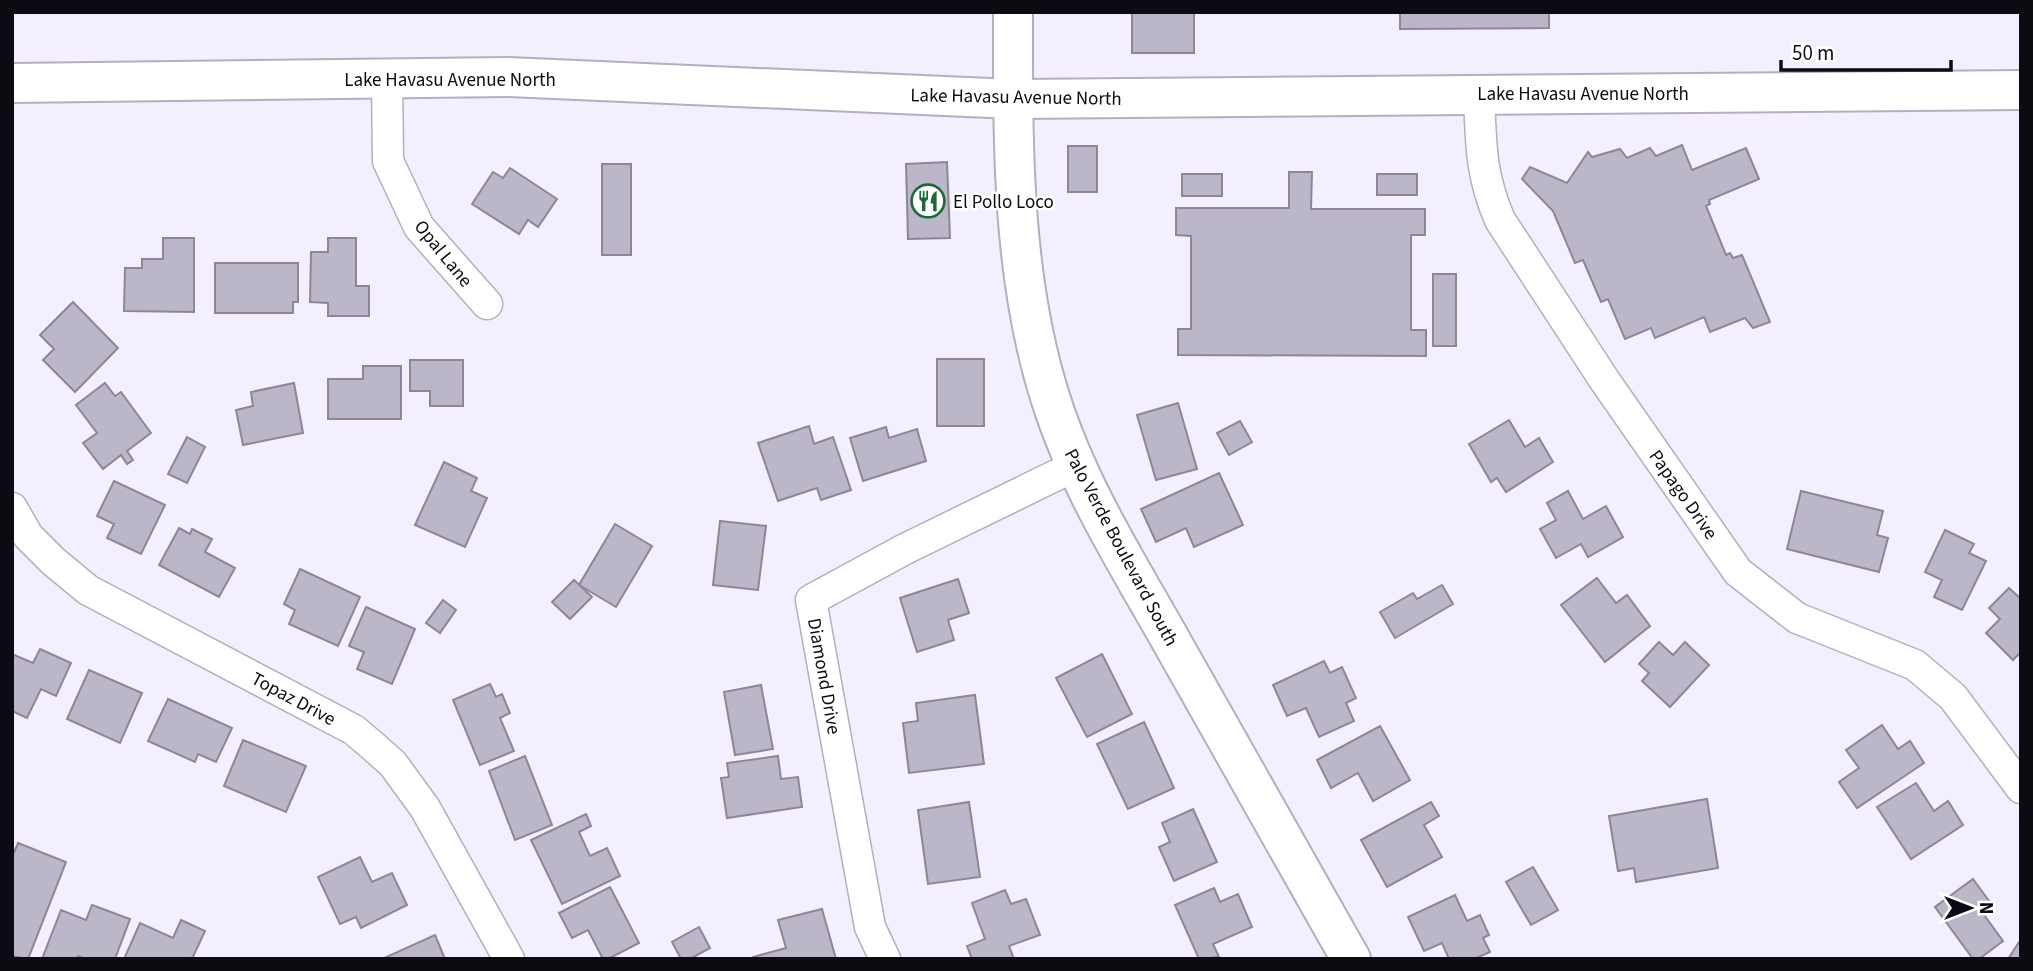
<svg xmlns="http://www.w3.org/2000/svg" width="2033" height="971" font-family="'Source Sans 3',sans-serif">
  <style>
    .building { fill: #bcb6c9; stroke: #8c8698; stroke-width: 2 }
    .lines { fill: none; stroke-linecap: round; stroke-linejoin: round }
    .minor-casing { stroke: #b4aec0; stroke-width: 33 }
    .major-casing { stroke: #b4aec0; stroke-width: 42 }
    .minor { stroke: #fff; stroke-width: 30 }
    .major { stroke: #fff; stroke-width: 38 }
    .labels { text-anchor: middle; stroke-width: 5; stroke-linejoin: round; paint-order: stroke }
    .street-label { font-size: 19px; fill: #0d0b11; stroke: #fff }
    .poi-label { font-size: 19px; fill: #0d0b11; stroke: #fff; text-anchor: start }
  </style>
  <rect width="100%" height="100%" fill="#f4efff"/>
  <g class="building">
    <rect x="1132" y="12" width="62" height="41"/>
    <polygon points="1400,12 1549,12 1549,28 1400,29"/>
    <polygon points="1682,145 1692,170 1746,148 1759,179 1709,200 1710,204 1706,206 1726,255 1730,253 1733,258 1742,255 1770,322 1753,328 1745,318 1710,332 1704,317 1655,338 1651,328 1625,339 1608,299 1601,302 1583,260 1575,263 1553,211 1522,179 1530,167 1567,183 1588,152 1592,157 1620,149 1627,158 1650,148 1656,156"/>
    <rect x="1068" y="146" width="29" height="46"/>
    <polygon points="947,162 950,238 908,239 906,164"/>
    <rect x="602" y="164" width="29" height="91"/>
    <polygon points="510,168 557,199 538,227 528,220 519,234 472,204 493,172 503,178"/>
    <polygon points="1289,172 1312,172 1311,209 1425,209 1425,235 1411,235 1411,330 1426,330 1426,356 1178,355 1178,329 1191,329 1191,236 1176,235 1176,208 1289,208"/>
    <rect x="1182" y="174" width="40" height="22"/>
    <rect x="1377" y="174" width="40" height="21"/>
    <polygon points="163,238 194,238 194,312 124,311 125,268 142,268 142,259 163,259"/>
    <polygon points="328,238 356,238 356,286 369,286 369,316 328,316 328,303 310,302 311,252 328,252"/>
    <polygon points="215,263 298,263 298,302 293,302 293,313 215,313"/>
    <rect x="1433" y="274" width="23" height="72"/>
    <polygon points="73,302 118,348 75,392 43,360 54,349 40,335"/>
    <rect x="937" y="359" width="47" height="67"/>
    <polygon points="410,360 463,360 463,406 430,406 430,391 410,391"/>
    <polygon points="363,366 401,366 401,419 328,419 328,379 363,379"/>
    <polygon points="105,383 115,396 121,392 151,433 127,451 133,460 127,464 121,455 103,469 83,443 97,433 76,405"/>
    <polygon points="294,383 303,433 243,445 236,410 253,406 251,392"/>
    <polygon points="1178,403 1197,469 1156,480 1137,415"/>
    <polygon points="1509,420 1525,447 1539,438 1553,462 1506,492 1497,478 1491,482 1469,444"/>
    <polygon points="1240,421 1252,442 1229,455 1217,433"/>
    <polygon points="809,426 814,444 833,437 851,490 821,500 817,488 778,501 758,443"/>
    <polygon points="886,427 889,438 917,429 926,461 863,481 850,438"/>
    <polygon points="187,437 205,447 187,483 168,474"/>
    <polygon points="444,462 477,478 471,491 487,498 465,547 415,525"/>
    <polygon points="1219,473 1243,525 1194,547 1186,528 1156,542 1141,509"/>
    <polygon points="114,481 165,505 141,554 107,538 114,524 97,516"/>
    <polygon points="1568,491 1583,519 1606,506 1623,537 1588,557 1581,544 1556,558 1540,529 1556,520 1547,503"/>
    <polygon points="1801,491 1883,511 1877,535 1888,538 1879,572 1787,549"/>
    <polygon points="720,521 766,526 758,590 713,585"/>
    <polygon points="615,524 652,546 616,607 579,585"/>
    <polygon points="179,528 190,534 192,529 212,539 205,552 235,568 219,597 159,565"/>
    <polygon points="1945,530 1974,544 1969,553 1986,561 1962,610 1934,597 1942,580 1925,572"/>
    <polygon points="300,569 360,597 338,646 289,624 295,610 284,604"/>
    <polygon points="1597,578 1616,603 1627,595 1650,626 1605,662 1561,605"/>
    <polygon points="958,579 969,613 948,620 954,640 917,652 900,598"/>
    <polygon points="574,580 592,597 570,619 552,602"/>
    <polygon points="1442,585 1453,604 1395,638 1380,612 1413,593 1417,599"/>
    <polygon points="2009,588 2021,599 2021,652 2013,660 1986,633 2000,619 1989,608"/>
    <polygon points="443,600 456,610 440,633 426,623"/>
    <polygon points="366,607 415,629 392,684 357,669 364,652 349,646"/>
    <polygon points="1659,642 1673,655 1685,642 1709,665 1670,707 1642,681 1649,673 1639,664"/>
    <polygon points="40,649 71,663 56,696 41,689 27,718 12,711 12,654 33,663"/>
    <polygon points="1102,654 1132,714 1087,737 1056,678"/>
    <polygon points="1324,661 1330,673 1342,667 1356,698 1346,703 1354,721 1319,737 1306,708 1287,716 1273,685"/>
    <polygon points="89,670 142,693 120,743 67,719"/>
    <polygon points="490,684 496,697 502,694 510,713 500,718 514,751 480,765 453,700"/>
    <polygon points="761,685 773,749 735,755 724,692"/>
    <polygon points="975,695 984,764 909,773 903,723 918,721 916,703"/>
    <polygon points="168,699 232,728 216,762 198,754 195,762 148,741"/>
    <polygon points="1144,722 1174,788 1128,809 1097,744"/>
    <polygon points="1882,725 1898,749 1910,741 1924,763 1857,808 1839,782 1859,768 1846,750"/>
    <polygon points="1380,726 1410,780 1373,801 1358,773 1331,788 1317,760"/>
    <polygon points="243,740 306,766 286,812 224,786"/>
    <polygon points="525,756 552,825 515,840 489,771"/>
    <polygon points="778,756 781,779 798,777 802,807 727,818 721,778 729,777 727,763"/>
    <polygon points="1916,783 1934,811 1948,801 1963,825 1911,859 1877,807"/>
    <polygon points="1707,799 1718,868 1636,882 1634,868 1618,871 1609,816"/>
    <polygon points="969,802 980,877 928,884 918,810"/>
    <polygon points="1431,802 1439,816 1424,825 1442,857 1387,887 1361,840"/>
    <polygon points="1193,809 1217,862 1174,881 1159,847 1170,842 1162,823"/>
    <polygon points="586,814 591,826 579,832 590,856 607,848 620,876 562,904 531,840"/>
    <polygon points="18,843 66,862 28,959 12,956 12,857"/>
    <polygon points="360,857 372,882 392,873 407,905 361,928 356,917 340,924 318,877"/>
    <polygon points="1533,867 1558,910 1531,925 1506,882"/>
    <polygon points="1973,879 1992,905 1982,912 2003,941 1979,959 1973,959 1935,907"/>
    <polygon points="610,887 639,943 608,959 603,959 588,930 572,938 559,913"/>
    <polygon points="1214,888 1220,902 1238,894 1252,927 1213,944 1219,957 1199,959 1175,905"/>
    <polygon points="1005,890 1011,904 1026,899 1040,935 1009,946 1014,959 972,959 967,946 985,939 972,903"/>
    <polygon points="1455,895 1467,921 1480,915 1489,935 1483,938 1490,952 1474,959 1449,959 1442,943 1424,951 1408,917"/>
    <polygon points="92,905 130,919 115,959 86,959 78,956 77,959 42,959 61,910 86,920"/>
    <polygon points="822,909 836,959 753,959 753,957 786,948 778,920"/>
    <polygon points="181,920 205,931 192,959 124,959 140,923 173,938"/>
    <polygon points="699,927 710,948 690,959 681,959 672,942"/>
    <polygon points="435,935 445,959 385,959 384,958"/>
    <polygon points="2021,939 2021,959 2008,959"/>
  </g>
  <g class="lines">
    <defs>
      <g id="minor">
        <polyline points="387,78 388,161 419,227 487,304"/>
        <path d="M1479,94C1481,143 1480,174 1500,220L1605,381L1738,572L1797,618L1915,665L1953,697L2021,788"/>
        <polyline points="12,508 28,536 53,561 88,590 354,730 374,747 393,764 425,808 509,959"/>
        <polyline points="885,959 870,927 811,600 905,549 1075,466"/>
      </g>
      <g id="major">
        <path d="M1013,12C1013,141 1011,276 1051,400C1079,488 1129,566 1174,646C1233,750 1292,854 1351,959"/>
        <polyline points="12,83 508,77 1013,99 2021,90"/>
      </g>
    </defs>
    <use href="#minor" class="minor-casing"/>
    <use href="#major" class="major-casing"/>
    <use href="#minor" class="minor"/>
    <use href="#major" class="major"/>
  </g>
  <defs>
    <symbol id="restaurant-ring" viewBox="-11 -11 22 22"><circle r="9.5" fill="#fff" stroke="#1b6938" stroke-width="1.5"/><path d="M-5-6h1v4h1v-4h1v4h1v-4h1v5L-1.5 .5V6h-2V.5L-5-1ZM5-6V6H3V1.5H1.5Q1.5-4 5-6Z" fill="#1b6938"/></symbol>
  </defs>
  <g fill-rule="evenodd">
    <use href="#restaurant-ring" x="909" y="182" width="38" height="38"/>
  </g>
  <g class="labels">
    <g class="street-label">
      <text x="450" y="86">Lake Havasu Avenue North</text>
      <text x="1583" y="100">Lake Havasu Avenue North</text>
      <text transform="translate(1016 96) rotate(1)" y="7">Lake Havasu Avenue North</text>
      <text transform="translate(444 253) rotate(51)" y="7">Opal Lane</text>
      <text transform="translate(1684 494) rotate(55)" y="7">Papago Drive</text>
      <text transform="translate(1122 547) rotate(62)" y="7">Palo Verde Boulevard South</text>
      <text transform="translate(825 676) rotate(80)" y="7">Diamond Drive</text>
      <text transform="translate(294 698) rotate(28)" y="7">Topaz Drive</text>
    </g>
    <g class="poi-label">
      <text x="953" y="208">El Pollo Loco</text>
    </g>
  </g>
  <rect width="2033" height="971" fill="none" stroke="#0d0b11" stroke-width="28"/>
  <g transform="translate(1970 908) rotate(90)" stroke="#ffffff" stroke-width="5" paint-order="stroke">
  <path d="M0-5L12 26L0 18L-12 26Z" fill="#0d0b11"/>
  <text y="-10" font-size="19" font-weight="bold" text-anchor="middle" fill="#0d0b11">N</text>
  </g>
  <path d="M1781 60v10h170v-10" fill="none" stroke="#0d0b11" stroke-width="3.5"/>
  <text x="1792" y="60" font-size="21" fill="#0d0b11" stroke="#ffffff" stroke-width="5" paint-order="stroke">50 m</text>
</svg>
